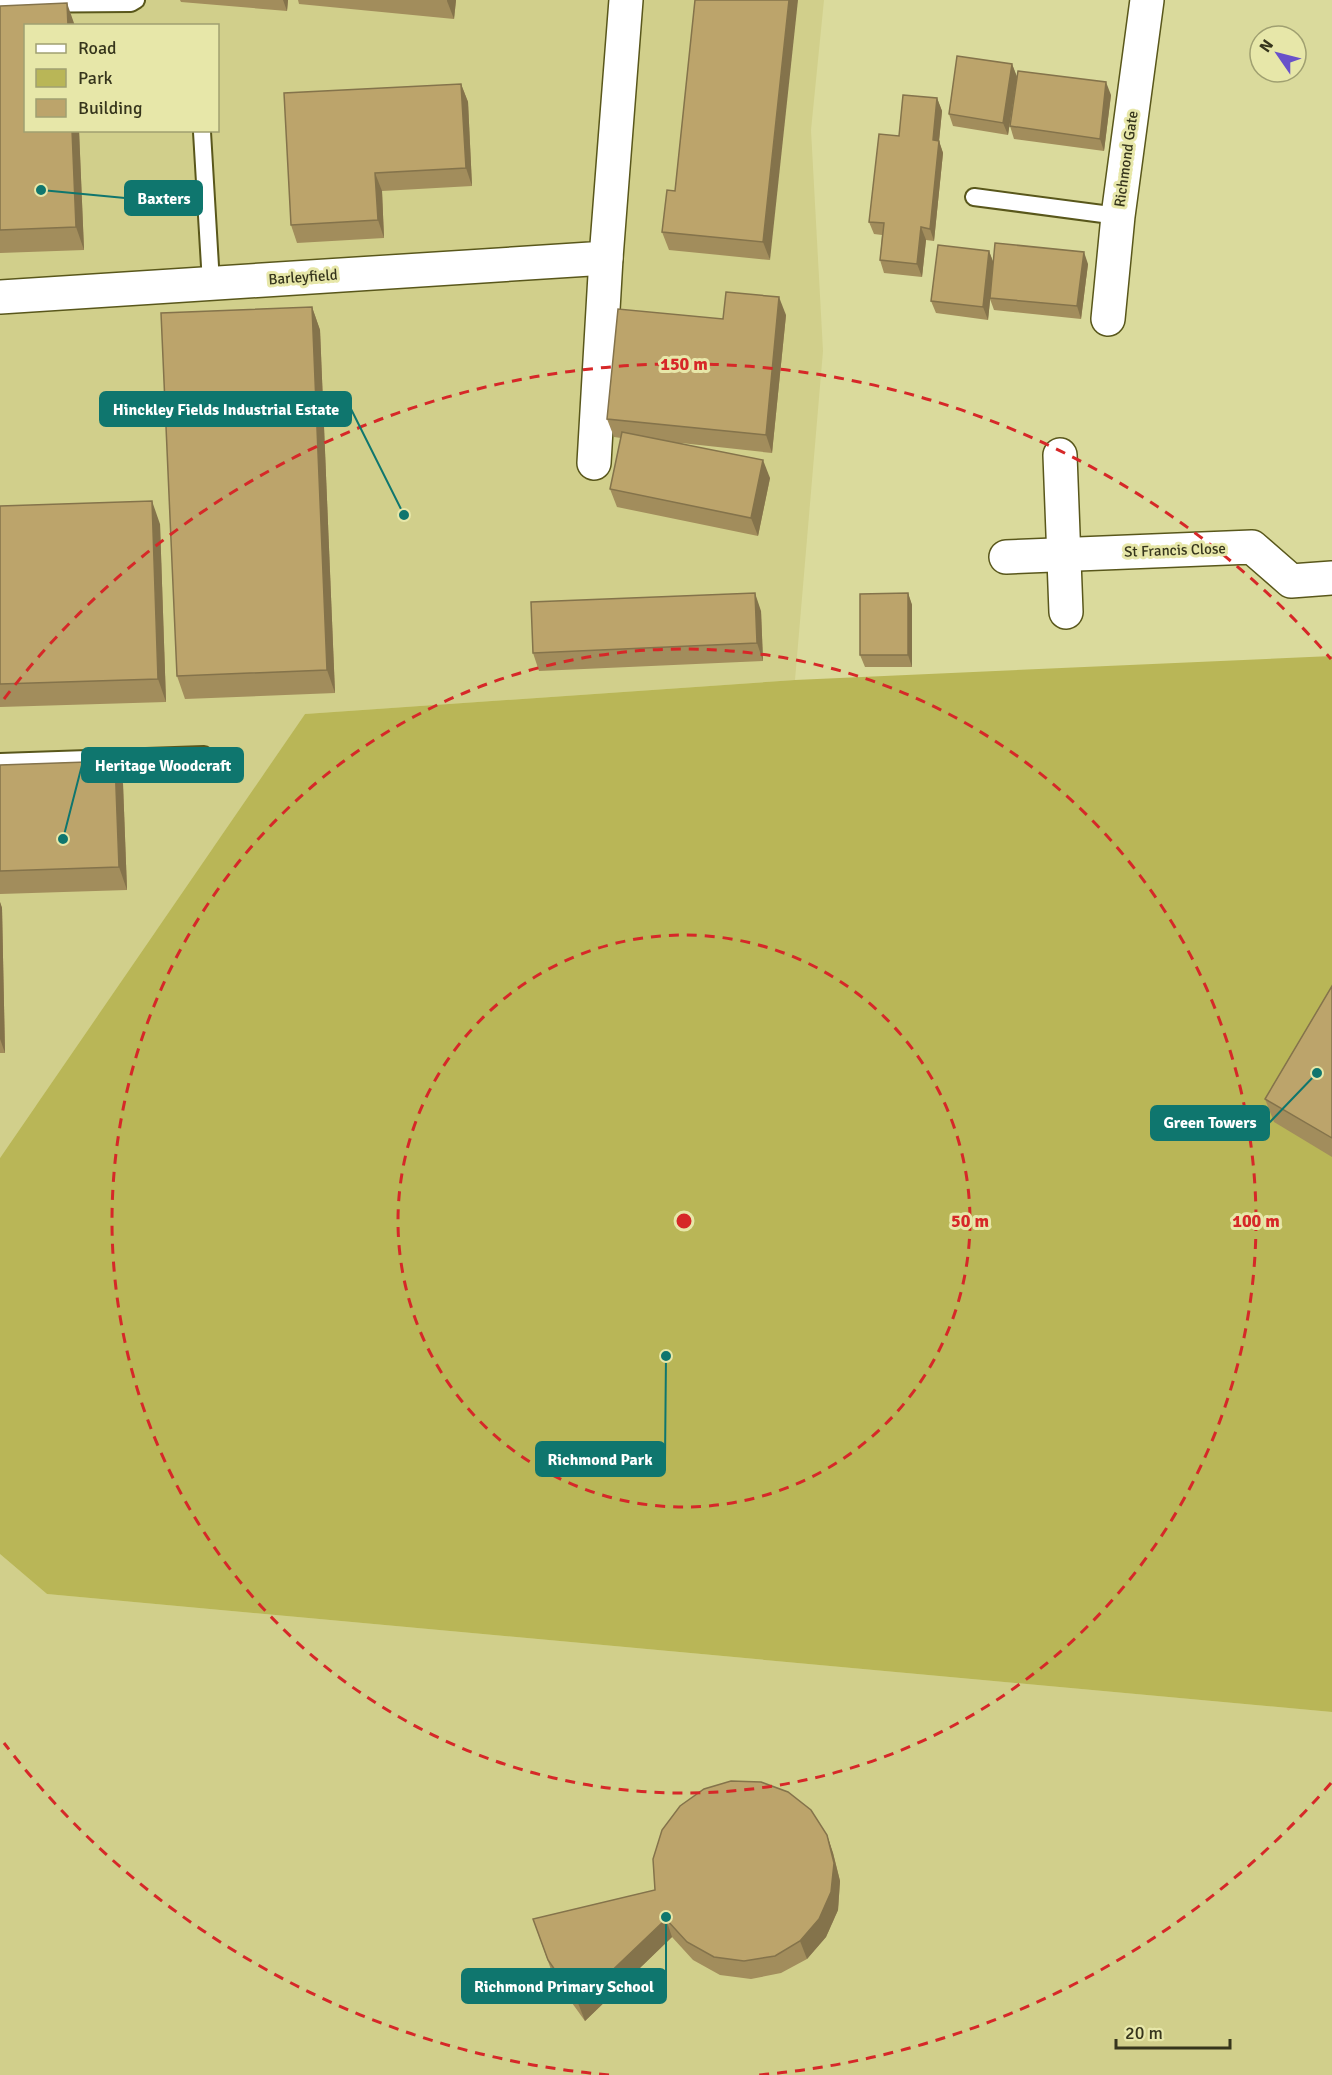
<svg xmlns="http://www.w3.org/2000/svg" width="1332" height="2075" font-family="Signika,sans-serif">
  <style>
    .built { fill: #d1cf8b; fill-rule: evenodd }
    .green { fill: #b9b657 }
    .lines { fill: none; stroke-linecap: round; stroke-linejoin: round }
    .service-casing { stroke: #59571b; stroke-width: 20 }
    .minor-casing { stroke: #59571b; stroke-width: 36 }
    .service { stroke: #fff; stroke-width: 16 }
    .minor { stroke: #fff; stroke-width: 33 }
    .wall { fill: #a28d5c }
    .shaded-wall { fill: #84734b }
    .building { fill: #bca46b; stroke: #84734b; stroke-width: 1.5 }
    .ring { fill: none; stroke: #d62828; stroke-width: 3; stroke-dasharray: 10 8 }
    .labels { text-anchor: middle; stroke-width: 6; stroke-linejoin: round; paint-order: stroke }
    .street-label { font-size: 15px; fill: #36351c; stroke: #e7e7a9 }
    .centre { fill: #d62828; stroke: #e7e7a9; stroke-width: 3 }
    .ring-label { font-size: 18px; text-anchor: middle; font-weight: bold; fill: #d62828; stroke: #e7e7a9; stroke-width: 6; stroke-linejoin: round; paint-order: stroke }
    .leader { fill: none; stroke: #0f766e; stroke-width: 2 }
    .callout-dot { fill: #0f766e; stroke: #e7e7a9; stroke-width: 2 }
    .callout { fill: #0f766e; stroke: #0f766e; stroke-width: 2 }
    .callout-label { font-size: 16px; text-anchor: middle; font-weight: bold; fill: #fff }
  </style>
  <rect width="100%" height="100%" fill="#dada9c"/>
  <g class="built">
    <path d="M0,0H824L811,130L823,351L795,680L305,714L0,1158ZM26,26H218V130H26Z"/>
    <polygon points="0,1554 47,1594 1332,1712 1332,2075 0,2075"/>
  </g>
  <polygon class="green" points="1332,656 1332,1712 47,1594 0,1554 0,1158 305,714 795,680"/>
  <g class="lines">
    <defs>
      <g id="service">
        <polyline points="0,4 131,3 136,0"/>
        <polyline points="202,132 211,283"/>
        <polyline points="974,197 1118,216"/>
        <polyline points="0,762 204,755"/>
      </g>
      <g id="minor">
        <polyline points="0,297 606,258 626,0"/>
        <polyline points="1108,319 1118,216 1147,0"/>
        <polyline points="1060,455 1066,612"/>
        <polyline points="594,463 606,258"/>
        <polyline points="1006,557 1252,547 1291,581 1332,578"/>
      </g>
    </defs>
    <use href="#service" class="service-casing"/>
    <use href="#minor" class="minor-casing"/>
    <use href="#service" class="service"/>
    <use href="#minor" class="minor"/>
  </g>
  <g class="wall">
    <polygon points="180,0 288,0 287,11 181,2"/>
    <polygon points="298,0 456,0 454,19 299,4"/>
    <polygon points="695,0 770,260 669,250 662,232 675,191"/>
    <polygon points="0,6 26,130 79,130 84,250 0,253"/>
    <polygon points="1012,64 1017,77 1008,135 953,126 949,114"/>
    <polygon points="461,84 468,102 472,186 382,191 384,238 297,243 291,225"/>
    <polygon points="1111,95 1104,151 1014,139 1010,126"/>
    <polygon points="937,98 942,111 939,141 943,153 934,241 926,240 922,277 884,273 880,260 882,235 874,234 869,222 899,136"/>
    <polygon points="989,251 993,262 1088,264 1081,319 994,310 990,299 988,320 936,313 931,301"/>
    <polygon points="312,307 320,330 335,693 185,699 177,676"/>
    <polygon points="786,315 772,453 681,443 770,478 758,536 617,507 610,489 621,438 614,437 607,419 723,319"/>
    <polygon points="0,506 160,524 166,702 0,707"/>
    <polygon points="908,593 912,605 912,667 865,667 860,655"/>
    <polygon points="761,611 763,661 539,671 533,653"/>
    <polygon points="115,761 123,784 127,890 0,894 0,765"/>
    <polygon points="0,902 2,908 5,1053 0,1053"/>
    <polygon points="1332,986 1332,1157 1274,1122 1265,1099"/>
    <polygon points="827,1835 833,1853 840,1881 838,1910 826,1937 807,1959 781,1973 751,1979 720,1975 693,1960 672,1937 585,2021 554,1978 533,1919 655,1890"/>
  </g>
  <g class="shaded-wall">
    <polygon points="283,0 288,0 287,11"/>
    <polygon points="447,0 456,0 454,19 447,1"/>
    <polygon points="789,0 798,0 770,260 763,242"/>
    <polygon points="67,3 75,26 68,26"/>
    <polygon points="1012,64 1017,77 1008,135 1003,123"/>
    <polygon points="1106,82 1111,95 1104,151 1100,139"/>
    <polygon points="461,84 468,102 472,186 466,168"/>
    <polygon points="937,98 942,111 939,141 943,153 934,241 930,229 933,140"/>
    <polygon points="72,130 79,130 84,250 76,227"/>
    <polygon points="375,173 382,191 384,238 378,220"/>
    <polygon points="921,227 926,240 922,277 917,264"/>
    <polygon points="989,251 994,264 988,320 983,307"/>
    <polygon points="1084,252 1088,264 1081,319 1077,306"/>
    <polygon points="779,297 786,315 772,453 766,435"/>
    <polygon points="312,307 320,330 335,693 327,670"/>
    <polygon points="763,460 770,478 758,536 751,518"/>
    <polygon points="152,501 160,524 166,702 158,679"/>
    <polygon points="755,593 761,611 763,661 757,643"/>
    <polygon points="908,593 912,605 912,667 908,655"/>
    <polygon points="115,761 123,784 127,890 119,867"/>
    <polygon points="0,902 2,908 5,1053 0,1039"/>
    <polygon points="827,1835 833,1853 840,1881 838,1910 826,1937 807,1959 800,1941"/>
    <polygon points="666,1919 672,1937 585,2021 578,2003"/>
  </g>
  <g class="building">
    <polygon points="695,0 789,0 763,242 662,232 667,190 675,191"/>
    <polygon points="67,3 68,26 26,26 26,130 72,130 76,227 0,230 0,6"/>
    <polygon points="957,56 1012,64 1003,123 949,114"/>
    <polygon points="1018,71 1106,82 1100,139 1010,126"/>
    <polygon points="461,84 466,168 375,173 378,220 291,225 284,93"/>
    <polygon points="903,95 937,98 933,140 939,141 930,229 921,227 917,264 880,260 884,223 869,222 879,134 899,136"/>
    <polygon points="995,243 1084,252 1077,306 990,298"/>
    <polygon points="938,245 989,251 983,307 931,301"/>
    <polygon points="726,292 779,297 766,435 607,419 618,309 723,319"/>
    <polygon points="312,307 327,670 177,676 161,313"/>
    <polygon points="622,432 763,460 751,518 610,489"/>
    <polygon points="152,501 158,679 0,684 0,506"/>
    <polygon points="755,593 757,643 533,653 531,602"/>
    <polygon points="908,593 908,655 860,655 860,594"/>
    <polygon points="115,761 119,867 0,871 0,765"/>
    <polygon points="1332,986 1332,1138 1265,1099"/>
    <polygon points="731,1781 761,1782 788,1792 811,1810 827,1835 834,1863 831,1892 819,1919 800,1941 775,1956 744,1961 714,1957 687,1942 666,1919 578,2003 548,1960 533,1919 655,1890 653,1859 662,1830 680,1806 704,1789"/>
  </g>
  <g class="ring">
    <circle cx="684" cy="1221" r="286"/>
    <circle cx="684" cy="1221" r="572"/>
    <path d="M1331 1783A857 857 0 0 1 759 2075M609 2075A857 857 0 0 1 4 1743M4 699A857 857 0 0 1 1331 659"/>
  </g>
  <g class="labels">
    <g class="street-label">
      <text transform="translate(1126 159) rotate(-82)" y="5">Richmond Gate</text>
      <text transform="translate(303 277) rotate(-4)" y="5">Barleyfield</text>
      <text transform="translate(1175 550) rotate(-2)" y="5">St Francis Close</text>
    </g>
  </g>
  <circle cx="684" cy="1221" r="9" class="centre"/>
  <g class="ring-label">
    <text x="684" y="370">150 m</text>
    <text x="970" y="1227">50 m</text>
    <text x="1256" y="1227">100 m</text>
  </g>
  <path class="leader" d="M41 190L125 198M404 515L351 409M63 839L82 765M1317 1073L1269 1123M666 1356L665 1459M666 1917L666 1986"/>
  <g class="callout-dot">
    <circle cx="41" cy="190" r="6"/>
    <circle cx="404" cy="515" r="6"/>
    <circle cx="63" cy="839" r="6"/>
    <circle cx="1317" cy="1073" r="6"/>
    <circle cx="666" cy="1356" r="6"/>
    <circle cx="666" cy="1917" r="6"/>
  </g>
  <g class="callout">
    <rect x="125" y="181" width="77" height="34" rx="6"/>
    <rect x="100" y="392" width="251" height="34" rx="6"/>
    <rect x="82" y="748" width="161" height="34" rx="6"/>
    <rect x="1151" y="1106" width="118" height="34" rx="6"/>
    <rect x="536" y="1442" width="129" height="34" rx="6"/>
    <rect x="462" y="1969" width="204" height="34" rx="6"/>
  </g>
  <g class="callout-label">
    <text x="164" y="204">Baxters</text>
    <text x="226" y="415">Hinckley Fields Industrial Estate</text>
    <text x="163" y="771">Heritage Woodcraft</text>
    <text x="1210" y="1128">Green Towers</text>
    <text x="600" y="1465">Richmond Park</text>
    <text x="564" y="1992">Richmond Primary School</text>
  </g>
  <rect x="24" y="24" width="195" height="108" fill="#e7e7a9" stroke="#a0a071" stroke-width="1.5"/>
  <rect x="36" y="44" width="30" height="9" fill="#ffffff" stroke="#a0a071" stroke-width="1.5"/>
  <text x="78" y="54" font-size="18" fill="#36351c">Road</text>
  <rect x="36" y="69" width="30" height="18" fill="#b9b657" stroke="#a0a071" stroke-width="1.5"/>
  <text x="78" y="84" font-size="18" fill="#36351c">Park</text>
  <rect x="36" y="99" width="30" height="18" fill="#bca46b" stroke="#a0a071" stroke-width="1.5"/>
  <text x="78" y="114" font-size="18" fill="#36351c">Building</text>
  <g transform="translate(1278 54) rotate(305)"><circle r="28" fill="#e7e7a9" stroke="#a0a071" stroke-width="1.5"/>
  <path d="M0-4.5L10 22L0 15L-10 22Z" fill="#6851ca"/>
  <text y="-9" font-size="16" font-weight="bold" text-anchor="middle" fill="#36351c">N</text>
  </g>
  <path d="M1116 2039v9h114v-9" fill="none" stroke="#36351c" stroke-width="3"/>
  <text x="1125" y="2039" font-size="18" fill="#36351c" stroke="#e7e7a9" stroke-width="4.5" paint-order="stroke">20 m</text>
</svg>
